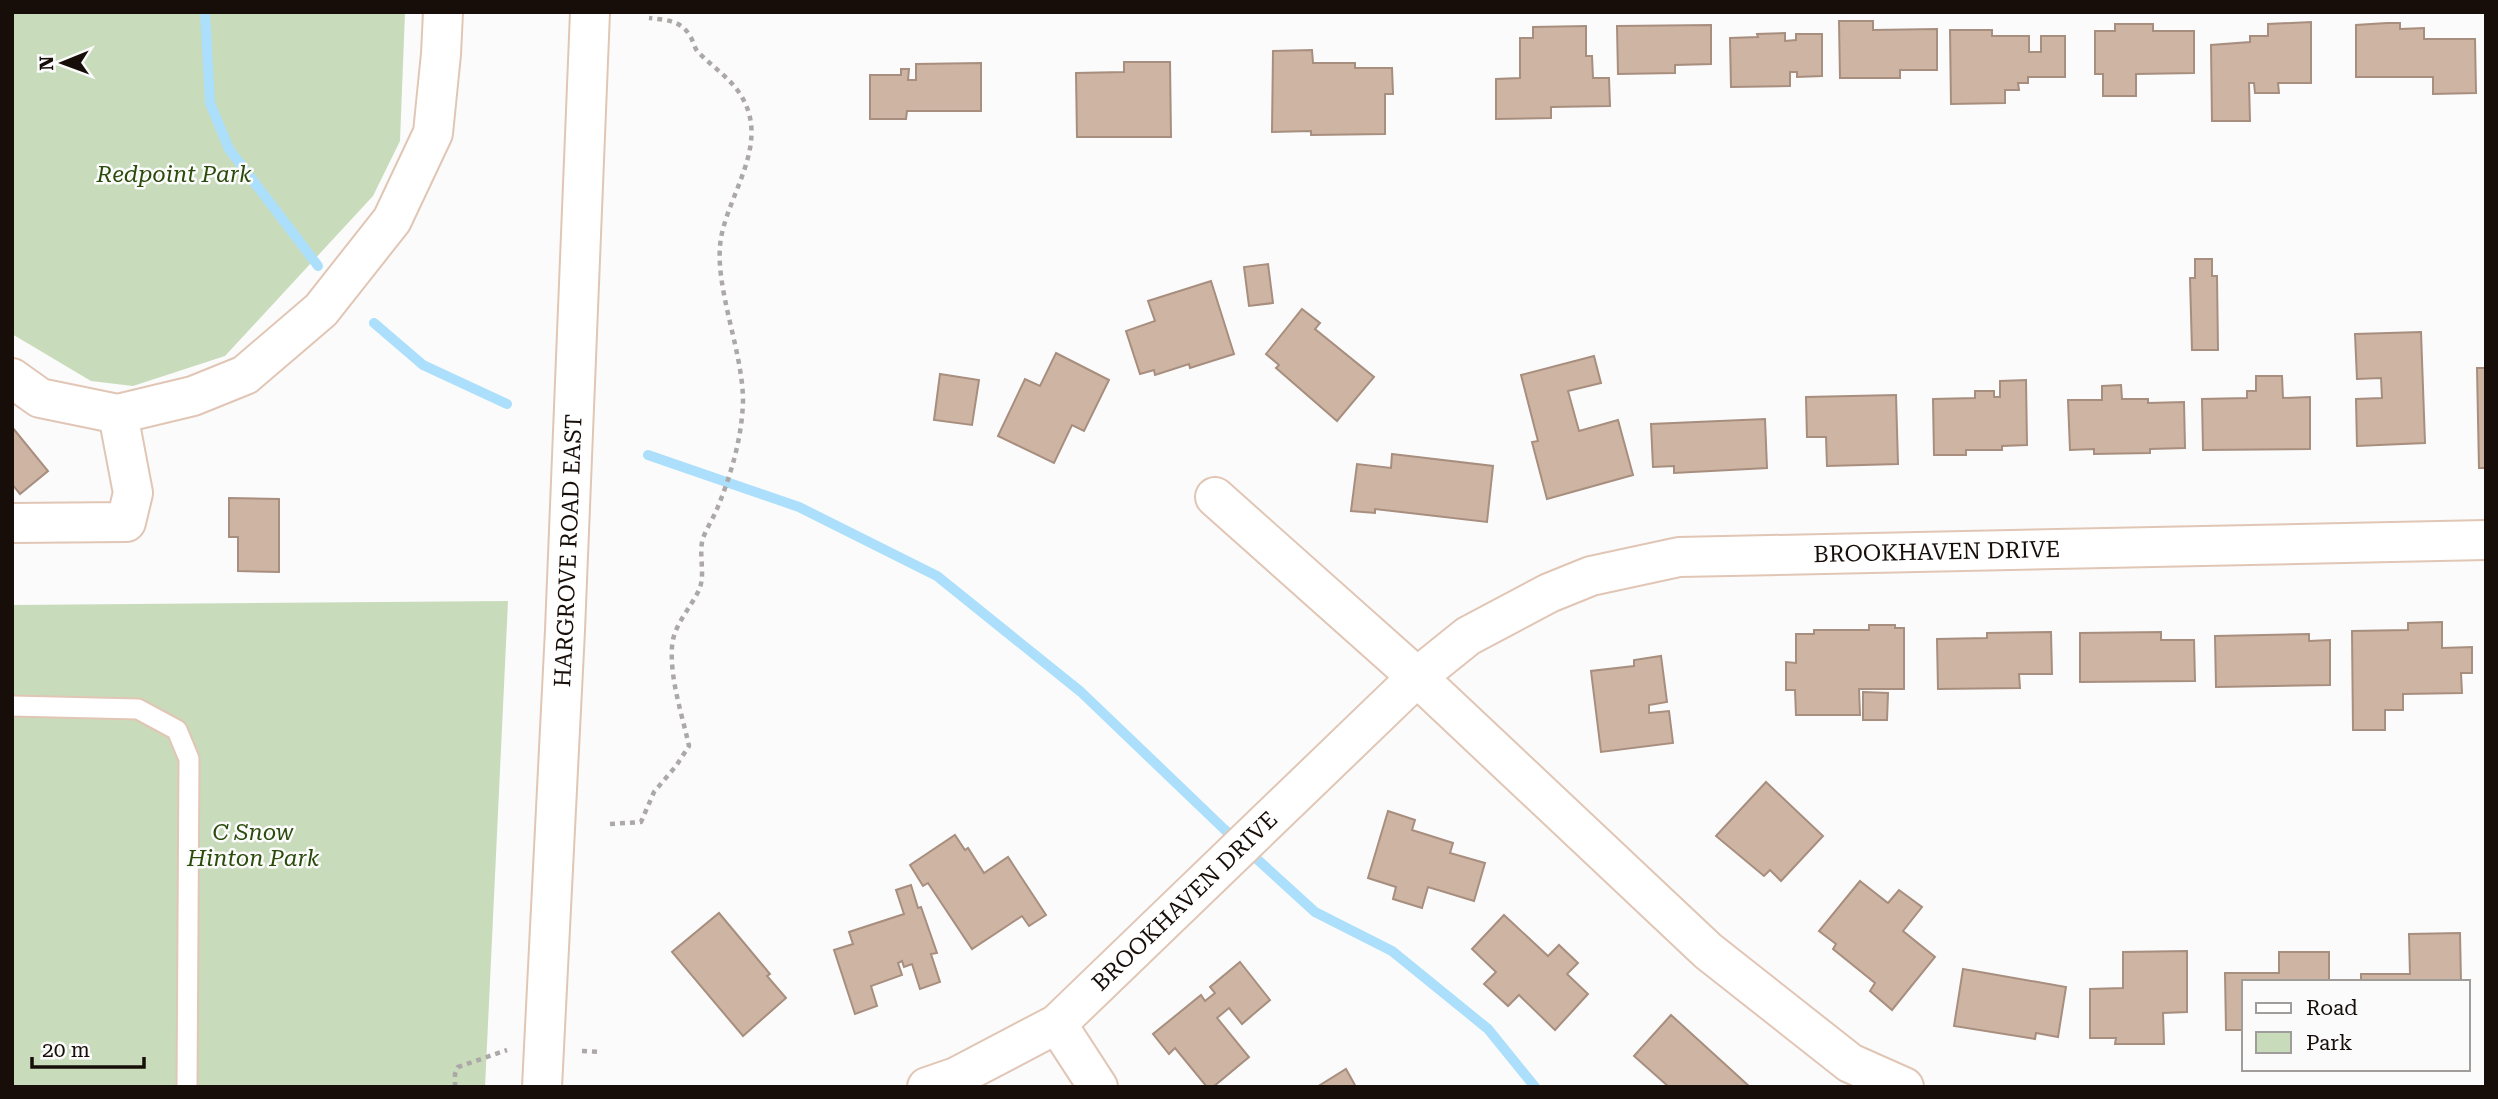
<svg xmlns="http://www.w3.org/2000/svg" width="2498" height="1099" font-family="'Roboto Serif',serif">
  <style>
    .park { fill: #c8dbbb }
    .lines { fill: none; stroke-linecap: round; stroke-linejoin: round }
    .stream { stroke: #abdffb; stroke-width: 10 }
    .building { fill: #ceb4a3; stroke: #a78e7e; stroke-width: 2 }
    .lane-casing { stroke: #e1c6b5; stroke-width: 23 }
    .street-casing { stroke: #e1c6b5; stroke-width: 42 }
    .secondary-casing { stroke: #e1c6b5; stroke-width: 42 }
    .path { stroke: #aca8a7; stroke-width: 4.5; stroke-dasharray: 5 5; stroke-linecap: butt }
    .lane { stroke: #fff; stroke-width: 19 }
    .street { stroke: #fff; stroke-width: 38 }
    .secondary { stroke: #fff; stroke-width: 38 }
    .labels { text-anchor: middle; stroke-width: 5; stroke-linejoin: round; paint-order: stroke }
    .park-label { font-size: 23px; font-style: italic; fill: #2b4b0b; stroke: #fbfbfb }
    .street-label { font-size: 23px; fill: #170e09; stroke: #fbfbfb }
  </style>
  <rect width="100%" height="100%" fill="#fbfbfb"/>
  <g class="park">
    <polygon points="12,12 405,12 400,141 373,196 225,356 133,386 91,381 12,334"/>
    <polygon points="508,601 485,1087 12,1087 12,605"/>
  </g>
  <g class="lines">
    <g class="stream">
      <polyline points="205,12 210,103 229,149 318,266"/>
      <polyline points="374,323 423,365 507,404"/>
      <polyline points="648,455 799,507 937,576 1081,692 1224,829 1315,912 1392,951 1488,1029 1535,1087"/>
    </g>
  </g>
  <g class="building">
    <polygon points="1839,21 1873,21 1873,30 1937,29 1937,70 1900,70 1900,78 1840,78"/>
    <polygon points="2311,22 2311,83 2278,83 2279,93 2255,93 2254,83 2249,83 2250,121 2212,121 2211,45 2250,42 2250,36 2268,36 2268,24"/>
    <polygon points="2387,23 2400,23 2400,29 2424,28 2424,39 2475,39 2476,93 2433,94 2433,77 2356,77 2356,25"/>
    <polygon points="2115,24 2153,24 2153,31 2194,31 2194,73 2136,74 2136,96 2103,96 2103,74 2095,74 2095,31 2115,31"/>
    <polygon points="1711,25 1711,64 1675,65 1675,73 1618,74 1617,26"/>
    <polygon points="1586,26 1586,56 1592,56 1593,78 1609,78 1610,106 1551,107 1551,118 1496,119 1496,79 1520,78 1520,38 1533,38 1533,27"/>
    <polygon points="1950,30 1992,30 1992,36 2029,36 2029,52 2041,52 2041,36 2065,36 2065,77 2028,77 2028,83 2018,83 2019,90 2005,90 2005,103 1951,104"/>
    <polygon points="1785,33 1785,41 1796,40 1796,34 1822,34 1822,76 1797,77 1797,72 1790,72 1790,86 1731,87 1730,38 1758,37 1757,34"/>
    <polygon points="1312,50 1313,63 1355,63 1355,68 1392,68 1393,94 1385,94 1385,134 1311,135 1311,131 1272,132 1273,51"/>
    <polygon points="1124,62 1170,62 1171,137 1077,137 1076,73 1124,72"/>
    <polygon points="981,63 981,111 907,111 906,119 870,119 870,75 901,75 901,69 909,69 908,80 916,80 916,64"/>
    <polygon points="2195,259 2212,259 2212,276 2217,276 2218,350 2192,350 2190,278 2195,278"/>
    <polygon points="1268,264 1273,303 1249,306 1244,267"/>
    <polygon points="1211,281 1234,354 1190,368 1189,364 1155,375 1154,370 1140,374 1126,331 1155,321 1148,301"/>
    <polygon points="1302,309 1320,323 1315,329 1374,377 1337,421 1276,368 1279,365 1266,354"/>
    <polygon points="2421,332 2425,443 2357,446 2356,399 2382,398 2381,378 2357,379 2355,334"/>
    <polygon points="1056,353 1109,380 1084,431 1072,425 1054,463 998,436 1025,379 1040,386"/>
    <polygon points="1594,356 1601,383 1568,391 1579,431 1618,420 1633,475 1547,499 1532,442 1538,441 1521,375"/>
    <polygon points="2477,368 2486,368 2486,468 2479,468"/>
    <polygon points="940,374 979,380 972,425 934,420"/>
    <polygon points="2256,376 2282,376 2283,398 2310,397 2310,449 2203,450 2202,399 2247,398 2247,391 2256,391"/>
    <polygon points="2026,380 2027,445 2002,446 2002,450 1966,450 1966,455 1934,455 1933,399 1975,398 1975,391 1994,391 1994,397 2000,397 2000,381"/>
    <polygon points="2121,385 2122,399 2148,399 2148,403 2184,402 2185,448 2150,449 2150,453 2094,454 2094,449 2070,450 2068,400 2102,400 2102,386"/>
    <polygon points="1896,395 1898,464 1827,466 1826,437 1807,437 1806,397"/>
    <polygon points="1765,419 1767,468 1674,473 1674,466 1653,467 1651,424"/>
    <polygon points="12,427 48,471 20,494 12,484"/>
    <polygon points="1392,454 1493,466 1487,522 1375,509 1375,513 1351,511 1357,464 1391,468"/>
    <polygon points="229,498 279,499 279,572 238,571 238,537 229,537"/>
    <polygon points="2442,622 2442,648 2472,647 2472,673 2461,673 2462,693 2403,694 2403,710 2385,710 2385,730 2353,730 2352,631 2408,630 2408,623"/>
    <polygon points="1869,625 1895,625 1895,628 1904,628 1904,689 1859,689 1860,715 1796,715 1795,690 1786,690 1786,662 1796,663 1796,634 1814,634 1814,630 1869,630"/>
    <polygon points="2051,632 2052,674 2019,674 2020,688 1938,689 1937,639 1987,638 1987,633"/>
    <polygon points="2161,632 2161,640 2194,640 2195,681 2080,682 2080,633"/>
    <polygon points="2309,634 2309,641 2330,640 2330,685 2216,687 2215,636"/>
    <polygon points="1661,656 1667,702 1649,705 1649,713 1669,711 1673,743 1601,752 1591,671 1634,666 1634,660"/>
    <polygon points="1863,692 1888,693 1887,720 1863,720"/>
    <polygon points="1766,782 1823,836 1781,881 1770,870 1764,876 1716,836"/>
    <polygon points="1388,811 1415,820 1412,830 1453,843 1450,853 1485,863 1474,901 1428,887 1422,908 1393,899 1396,887 1368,878"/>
    <polygon points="955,835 965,850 968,848 984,873 1008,857 1046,915 1029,926 1022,916 972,949 928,883 923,886 910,865"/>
    <polygon points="1860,881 1888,903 1899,890 1922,907 1903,931 1935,957 1892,1010 1870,991 1875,983 1833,949 1836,944 1819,931"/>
    <polygon points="911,885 918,908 921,907 937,953 931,954 940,982 920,989 912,964 904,967 902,961 898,963 902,975 871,986 877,1006 855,1014 834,950 853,944 849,932 904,914 896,890"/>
    <polygon points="719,913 770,974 767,976 786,998 743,1036 672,952"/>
    <polygon points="1504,915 1548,956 1559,945 1578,963 1567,974 1588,994 1555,1030 1519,995 1508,1006 1484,984 1496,972 1472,949"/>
    <polygon points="2460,933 2461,982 2361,982 2361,974 2410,974 2409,934"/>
    <polygon points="2187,951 2187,1012 2163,1013 2164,1044 2115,1044 2116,1038 2090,1038 2090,989 2123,988 2123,952"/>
    <polygon points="2279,952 2329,952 2329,982 2244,982 2244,1030 2226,1030 2225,973 2279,973"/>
    <polygon points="1240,962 1270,1000 1242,1024 1229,1008 1217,1018 1249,1057 1213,1087 1207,1087 1175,1048 1169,1054 1153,1034 1201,995 1205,1001 1215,993 1210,987"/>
    <polygon points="1963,969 2066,987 2058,1037 2036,1033 2035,1039 1954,1026"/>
    <polygon points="1671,1015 1750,1087 1669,1087 1634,1056"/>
    <polygon points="1346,1069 1356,1087 1317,1087"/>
  </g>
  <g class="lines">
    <defs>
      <polyline id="lane" points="12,706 138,709 177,730 189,759 187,1087"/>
      <g id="street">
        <polyline points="12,378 40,398 118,414 193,396 245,375 321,310 392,220 433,133 441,54 443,12"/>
        <polyline points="1215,497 1417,677 1708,951 1850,1063 1904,1087"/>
        <polyline points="12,523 126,522 133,493 118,414"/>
        <polyline points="1057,1024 1098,1087"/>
        <path id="s1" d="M927,1087L956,1077L1057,1024L1417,677L1468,636L1549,593L1591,576L1679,557L2486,540"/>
      </g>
      <g id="secondary">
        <path id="s2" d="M542,1087L565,630L590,12"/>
      </g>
    </defs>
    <use href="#lane" class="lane-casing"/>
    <use href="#street" class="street-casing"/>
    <use href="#secondary" class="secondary-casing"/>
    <g class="path">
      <path d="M610,824L641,822L654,792L676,766L689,746C682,714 670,680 672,647C673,626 690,609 699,590C706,574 698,554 703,538C707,528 713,518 717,509C731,475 742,438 743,401C743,350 713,285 721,238C730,189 773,140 738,91C727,76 713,67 700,54C694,49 694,42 690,36C681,20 666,20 649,18"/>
      <polyline points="582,1051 600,1052"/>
      <polyline points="455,1087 455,1074 458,1067 507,1050"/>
    </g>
    <use href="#lane" class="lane"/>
    <use href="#street" class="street"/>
    <use href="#secondary" class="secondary"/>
  </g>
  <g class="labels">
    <g class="park-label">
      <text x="174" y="182">Redpoint Park</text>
      <text x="253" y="840">C Snow<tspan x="253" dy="26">Hinton Park</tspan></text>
    </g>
    <g class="street-label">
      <text dy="8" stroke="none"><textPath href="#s2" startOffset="537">HARGROVE ROAD EAST</textPath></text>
      <text dy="8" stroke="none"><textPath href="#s1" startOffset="1195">BROOKHAVEN DRIVE</textPath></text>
      <text dy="8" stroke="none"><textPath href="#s1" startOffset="322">BROOKHAVEN DRIVE</textPath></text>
    </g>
  </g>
  <rect width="2498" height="1099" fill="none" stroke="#170e09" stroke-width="28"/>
  <rect x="2242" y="980" width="228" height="91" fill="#fbfbfb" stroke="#a09c9a" stroke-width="2"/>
  <rect x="2256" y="1003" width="35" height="10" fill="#ffffff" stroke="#a09c9a" stroke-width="2"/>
  <text x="2306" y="1015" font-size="21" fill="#170e09">Road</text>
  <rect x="2256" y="1032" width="35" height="21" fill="#c8dbbb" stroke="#a09c9a" stroke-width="2"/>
  <text x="2306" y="1050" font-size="21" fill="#170e09">Park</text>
  <g transform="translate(63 63) rotate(269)" stroke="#fbfbfb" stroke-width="5" paint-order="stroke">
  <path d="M0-5L12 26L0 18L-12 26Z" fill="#170e09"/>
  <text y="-10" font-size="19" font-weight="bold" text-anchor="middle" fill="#170e09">N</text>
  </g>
  <path d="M32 1057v10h112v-10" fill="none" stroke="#170e09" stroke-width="3.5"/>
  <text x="42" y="1057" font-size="21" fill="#170e09" stroke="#fbfbfb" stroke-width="5" paint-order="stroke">20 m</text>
</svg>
